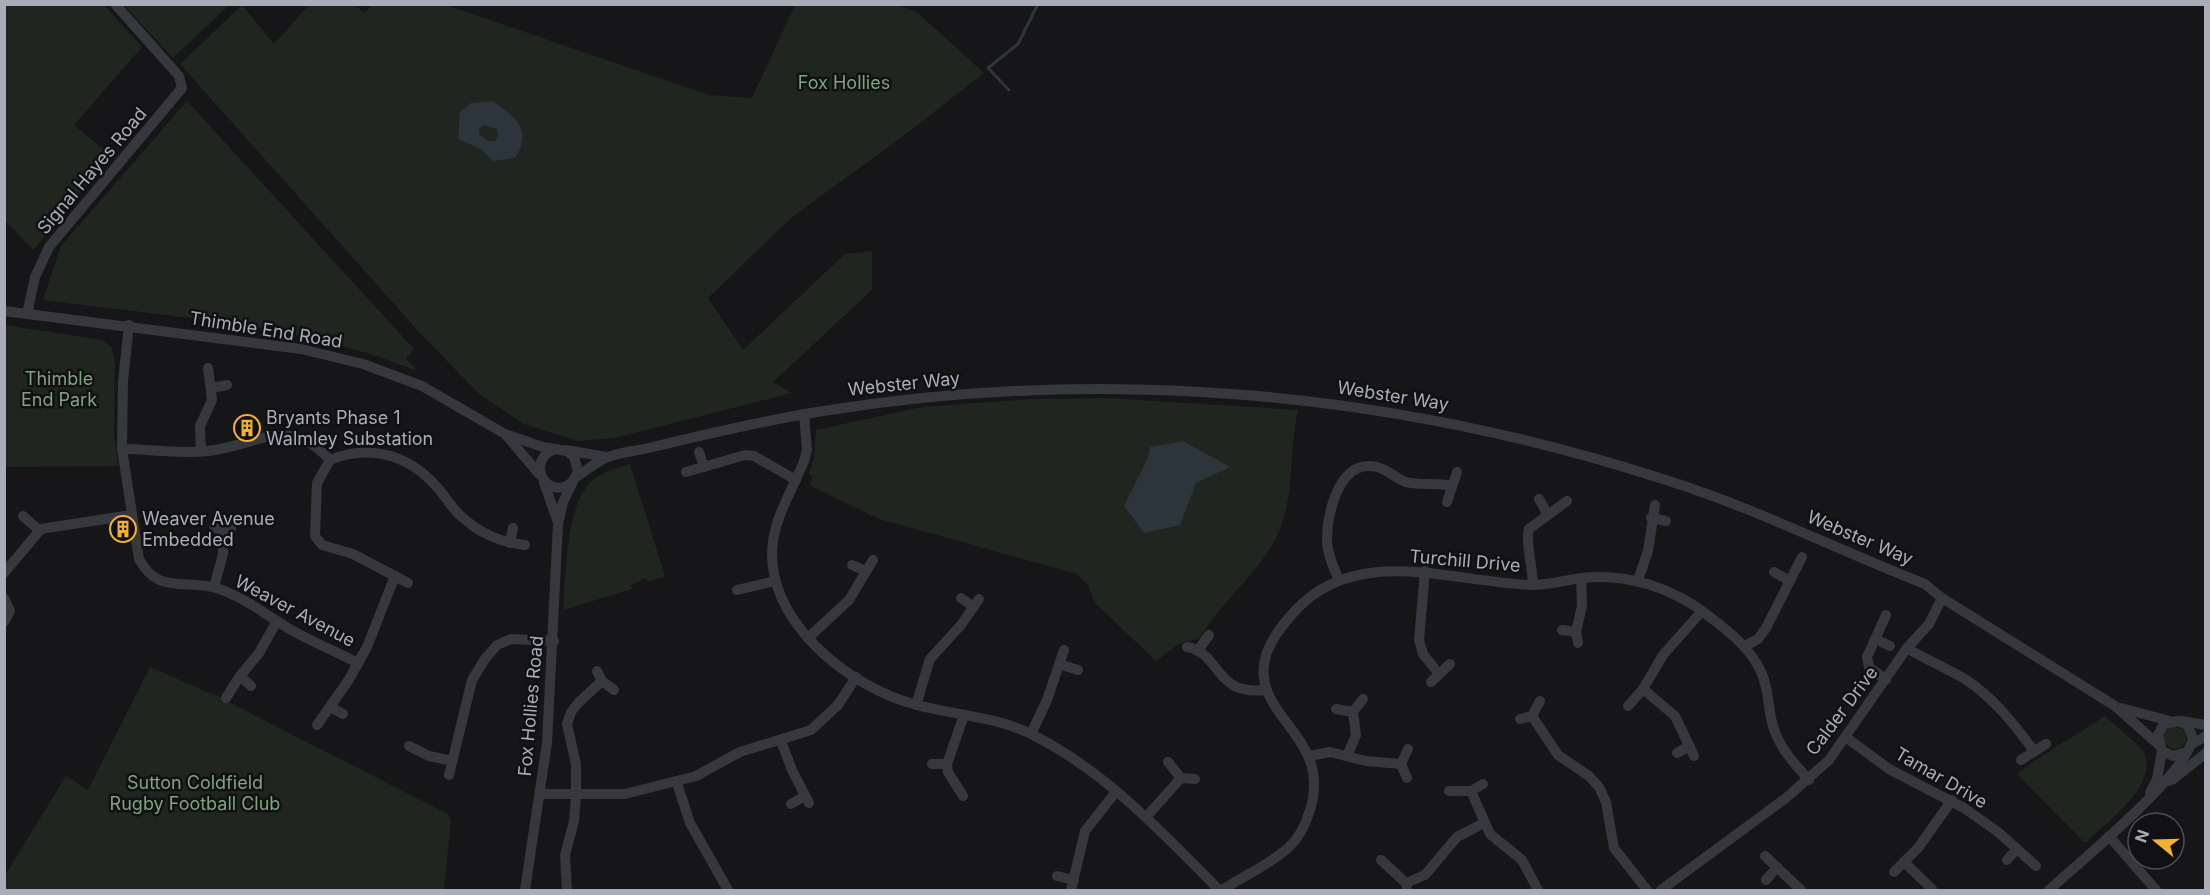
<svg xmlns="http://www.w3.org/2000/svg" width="2210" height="895" font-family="Inter,sans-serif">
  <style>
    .green { fill: #1e261f }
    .water { fill: #2c353c; fill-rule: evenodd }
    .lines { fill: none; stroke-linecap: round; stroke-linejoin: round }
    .stream { stroke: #2c353c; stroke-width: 3 }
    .minor { stroke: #37383d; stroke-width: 10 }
    .labels { text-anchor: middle; stroke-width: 5; stroke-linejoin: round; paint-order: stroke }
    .park-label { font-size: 18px; fill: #7fa381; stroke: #111113 }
    .street-label { font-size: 18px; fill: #a8adb8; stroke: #111113 }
    .poi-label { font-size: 18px; fill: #a8adb8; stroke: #111113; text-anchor: start }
  </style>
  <rect width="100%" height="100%" fill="#161618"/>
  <g class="green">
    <polygon points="5,4 104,5 142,47 74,125 111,156 33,250 5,220"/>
    <polygon points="894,4 918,13 984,73 910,131 791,218 708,298 743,350 845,254 872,251 872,290 773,382 792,393 615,438 578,441 524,424 480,395 420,333 180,64 242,5 274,44 309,5 354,5 365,13 372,5 446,5 709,95 752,98 795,5"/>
    <polygon points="124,5 229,5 173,58"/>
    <path d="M187,101L414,349L406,359L416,369L414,370C302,324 163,316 43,300L61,246Z"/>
    <polygon points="5,325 102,340 112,348 115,363 114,432 118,466 5,467"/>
    <path d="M1108,398L1298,410C1288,453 1296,500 1275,540C1255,577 1220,603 1199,639L1180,643L1156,661L1095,603L1088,585L1077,574L879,519L809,485L813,477L809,474L814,458L816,430L922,407L1031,399Z"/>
    <path d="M630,464L665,576L648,582L646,578L631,585L632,589L563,610C567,574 564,507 592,481C603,472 616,468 630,464Z"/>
    <polygon points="150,667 219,697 448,814 451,820 444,890 5,890 4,877 66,776 88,790"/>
    <path d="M2105,716L2142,749C2163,783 2106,823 2085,843L2017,774C2045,752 2075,736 2105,716Z"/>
    <circle cx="2175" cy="738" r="11"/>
  </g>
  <g class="water">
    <path d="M492,101C516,117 533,129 515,158L493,161L481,149L458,139L460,112L471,103ZM484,125L497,129L498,137L495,141H488L479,134V128Z"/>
    <polygon points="1183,441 1230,467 1196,483 1180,525 1144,533 1124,506 1148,458 1150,447"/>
  </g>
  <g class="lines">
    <polyline class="stream" points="1009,90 988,68 1018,44 1038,4"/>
    <g class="minor">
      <polyline points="4,311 301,349 363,364 422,386 505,434 543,447 567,451 574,457 578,471 563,502 558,524 547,743 525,890"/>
      <polyline points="27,314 35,277 49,247 182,88 179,76 115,4"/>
      <path d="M129,325L123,381L122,449L139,559C158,595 185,579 216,588C242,596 265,614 288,628C310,641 335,651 358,663"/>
      <polyline points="212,388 227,385"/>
      <path d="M804,414L807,450L804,461C794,487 777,513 773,541C762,619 849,688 917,705C954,715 997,717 1031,734C1104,770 1163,833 1219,890"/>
      <polyline points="507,436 539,474"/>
      <path d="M122,449C152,449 184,455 215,450C263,442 289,416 330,460"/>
      <path d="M555,449C524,460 547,503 572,482"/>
      <polyline points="566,450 607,457"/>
      <polyline points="201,451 200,426 212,400 208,368"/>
      <polyline points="699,452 704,467"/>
      <path d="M330,460C368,444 407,454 435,485C445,495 451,508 462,517C481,534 500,542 525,545"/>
      <polyline points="330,460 317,483 315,536 322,545 353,554 408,583"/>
      <polyline points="686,472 745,455 754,456 796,480"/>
      <path d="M576,477C586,471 595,463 605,458C619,452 638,451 653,447C707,434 762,421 817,412C1102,365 1392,391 1666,480C1755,508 1838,550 1925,584L1942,598L2115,706L2159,745"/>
      <polyline points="544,483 558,522"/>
      <polyline points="1539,499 1547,513"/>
      <polyline points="1447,502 1457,472"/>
      <polyline points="23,516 39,530"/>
      <polyline points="1651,518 1666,521"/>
      <polyline points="214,526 223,534 231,529"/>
      <polyline points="510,543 513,528"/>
      <polyline points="852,565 866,571"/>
      <polyline points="1425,571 1419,640 1423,654 1439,674"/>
      <polyline points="1774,572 1790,581"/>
      <polyline points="4,573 41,529 131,515"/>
      <path d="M1339,580C1334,568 1327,554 1327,541C1327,516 1337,467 1368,466C1383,465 1393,477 1406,482C1420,486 1437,482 1452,486"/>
      <polyline points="1638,580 1648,551 1655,505"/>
      <path d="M1533,585C1533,569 1525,541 1529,529L1567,501"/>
      <polyline points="214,587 223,554 223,534"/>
      <polyline points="737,590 775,581"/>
      <polyline points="4,598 10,611 4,622"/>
      <polyline points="961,598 974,607"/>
      <polyline points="1562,630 1576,632"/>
      <polyline points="808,638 849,600 873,560"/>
      <polyline points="1875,639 1890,646"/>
      <polyline points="1578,643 1576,632 1582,606 1581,578"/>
      <polyline points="1745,646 1758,639 1766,628 1802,557"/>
      <path d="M1187,647C1223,654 1212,696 1267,690"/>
      <path d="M1907,648C1926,660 1947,668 1965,679C1994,698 2014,724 2034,751"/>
      <polyline points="1199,649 1209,635"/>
      <polyline points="1059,664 1078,670"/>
      <polyline points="597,671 602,681 614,690"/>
      <polyline points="240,676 259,653 277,621"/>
      <polyline points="1886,680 1869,667 1867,657 1886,615"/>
      <polyline points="1431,682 1450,664"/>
      <polyline points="1643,689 1675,716 1694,756"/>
      <polyline points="226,698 240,676 251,686"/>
      <polyline points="916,705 930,659 961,625 979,599"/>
      <polyline points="1628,706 1643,689 1663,655 1702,611"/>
      <polyline points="330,707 343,714"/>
      <polyline points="2121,708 2170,721"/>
      <polyline points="1336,709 1353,712 1363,699"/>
      <polyline points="1532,716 1558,755 1589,776 1599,787 1606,802 1614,848 1647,890"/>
      <polyline points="1520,719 1532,716 1540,701"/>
      <polyline points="2181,721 2206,725"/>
      <polyline points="317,725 348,681 367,647 395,576"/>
      <polyline points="1031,734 1047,700 1064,650"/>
      <polyline points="1847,738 1889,769 1964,808 1998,832 2036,866"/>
      <polyline points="781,741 792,770 809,803"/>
      <polyline points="2192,744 2206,736"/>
      <polyline points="409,746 429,756 452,761"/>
      <polyline points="1677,753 1690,746"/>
      <polyline points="1309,756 1330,752 1366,761 1401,764"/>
      <polyline points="1347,756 1356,735 1353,712"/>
      <polyline points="2021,760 2046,744"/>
      <polyline points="1168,762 1181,778 1195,779"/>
      <polyline points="932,764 947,764"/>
      <polyline points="449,775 472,680 485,659 497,645 511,639 554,641"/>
      <polyline points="1407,778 1401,764 1408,749"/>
      <polyline points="2168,781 2172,780 2206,753"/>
      <polyline points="677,783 690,823 728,890"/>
      <polyline points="1449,791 1471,791 1483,784"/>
      <polyline points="1471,791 1490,834 1522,860 1538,890"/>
      <polyline points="2150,793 2157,779 2162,751"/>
      <polyline points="540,794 625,794 696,776 740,752 811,730 838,705 856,677"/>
      <polyline points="963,796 948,772 947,764 964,715"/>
      <polyline points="791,804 805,796"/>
      <polyline points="1146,817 1181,778"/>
      <polyline points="2109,836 2156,890"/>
      <polyline points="1765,856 1801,890"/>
      <polyline points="1381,860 1406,883"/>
      <polyline points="2007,860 2017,849"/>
      <polyline points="1904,862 1932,889"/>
      <polyline points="1894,872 1918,848 1952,800"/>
      <polyline points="1057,876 1074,880"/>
      <polyline points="1766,880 1777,867"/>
      <polyline points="567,890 565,855 574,821 576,796 576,764 567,724 571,712 579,702 602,681"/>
      <polyline points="1071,890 1085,831 1115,793"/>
      <path d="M1222,890C1243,876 1269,865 1288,848C1299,838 1306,824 1310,810C1334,733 1245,716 1267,652C1273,636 1283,624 1294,612C1357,542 1454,583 1533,585C1549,585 1566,580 1582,578C1628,573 1674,588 1710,617C1731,633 1752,650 1762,674C1768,688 1768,703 1771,718C1776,744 1791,760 1809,780"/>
      <polyline points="1407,890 1406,883 1425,875 1457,837 1484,823"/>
      <polyline points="1661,890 1786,798 1829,760 1907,648 1929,624 1942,598"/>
      <path d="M2049,890C2080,862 2186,775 2193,738L2187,725L2178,721L2164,724L2158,735L2162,751L2173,756L2187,752"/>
    </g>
  </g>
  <defs>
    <symbol id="building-ring" viewBox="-11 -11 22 22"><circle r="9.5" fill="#111113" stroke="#f2b134" stroke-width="1.5"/><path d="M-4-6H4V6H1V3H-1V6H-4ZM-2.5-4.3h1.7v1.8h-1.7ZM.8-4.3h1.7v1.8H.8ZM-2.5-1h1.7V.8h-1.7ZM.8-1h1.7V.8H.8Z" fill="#f2b134"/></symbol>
  </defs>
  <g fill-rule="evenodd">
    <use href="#building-ring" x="232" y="413" width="30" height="30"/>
    <use href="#building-ring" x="108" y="514" width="30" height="30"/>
  </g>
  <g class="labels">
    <g class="park-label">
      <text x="844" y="89">Fox Hollies</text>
      <text x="59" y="385">Thimble<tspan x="59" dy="21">End Park</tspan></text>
      <text x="195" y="789">Sutton Coldfield<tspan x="195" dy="21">Rugby Football Club</tspan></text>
    </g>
    <g class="street-label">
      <text transform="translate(92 171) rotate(-50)" y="6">Signal Hayes Road</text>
      <text transform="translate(266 330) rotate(9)" y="6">Thimble End Road</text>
      <text transform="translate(904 384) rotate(-6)" y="6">Webster Way</text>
      <text transform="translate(1393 396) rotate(9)" y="6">Webster Way</text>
      <text transform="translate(1860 538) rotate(23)" y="6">Webster Way</text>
      <text transform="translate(1465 561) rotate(5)" y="6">Turchill Drive</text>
      <text transform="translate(295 611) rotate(28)" y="6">Weaver Avenue</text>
      <text transform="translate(531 706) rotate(-85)" y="6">Fox Hollies Road</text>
      <text transform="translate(1842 711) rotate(-53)" y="6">Calder Drive</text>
      <text transform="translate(1941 778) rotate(30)" y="6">Tamar Drive</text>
    </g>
    <g class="poi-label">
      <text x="266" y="424">Bryants Phase 1<tspan x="266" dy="21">Walmley Substation</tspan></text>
      <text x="142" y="525">Weaver Avenue<tspan x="142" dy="21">Embedded</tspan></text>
    </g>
  </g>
  <rect width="2210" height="895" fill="none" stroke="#a8adb8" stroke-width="12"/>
  <g transform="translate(2156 841) rotate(289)"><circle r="28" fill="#111113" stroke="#4d4f55" stroke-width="1.5"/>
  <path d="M0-4.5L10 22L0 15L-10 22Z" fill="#f2b134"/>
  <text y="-9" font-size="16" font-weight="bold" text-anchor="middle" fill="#a8adb8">N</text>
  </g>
</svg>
